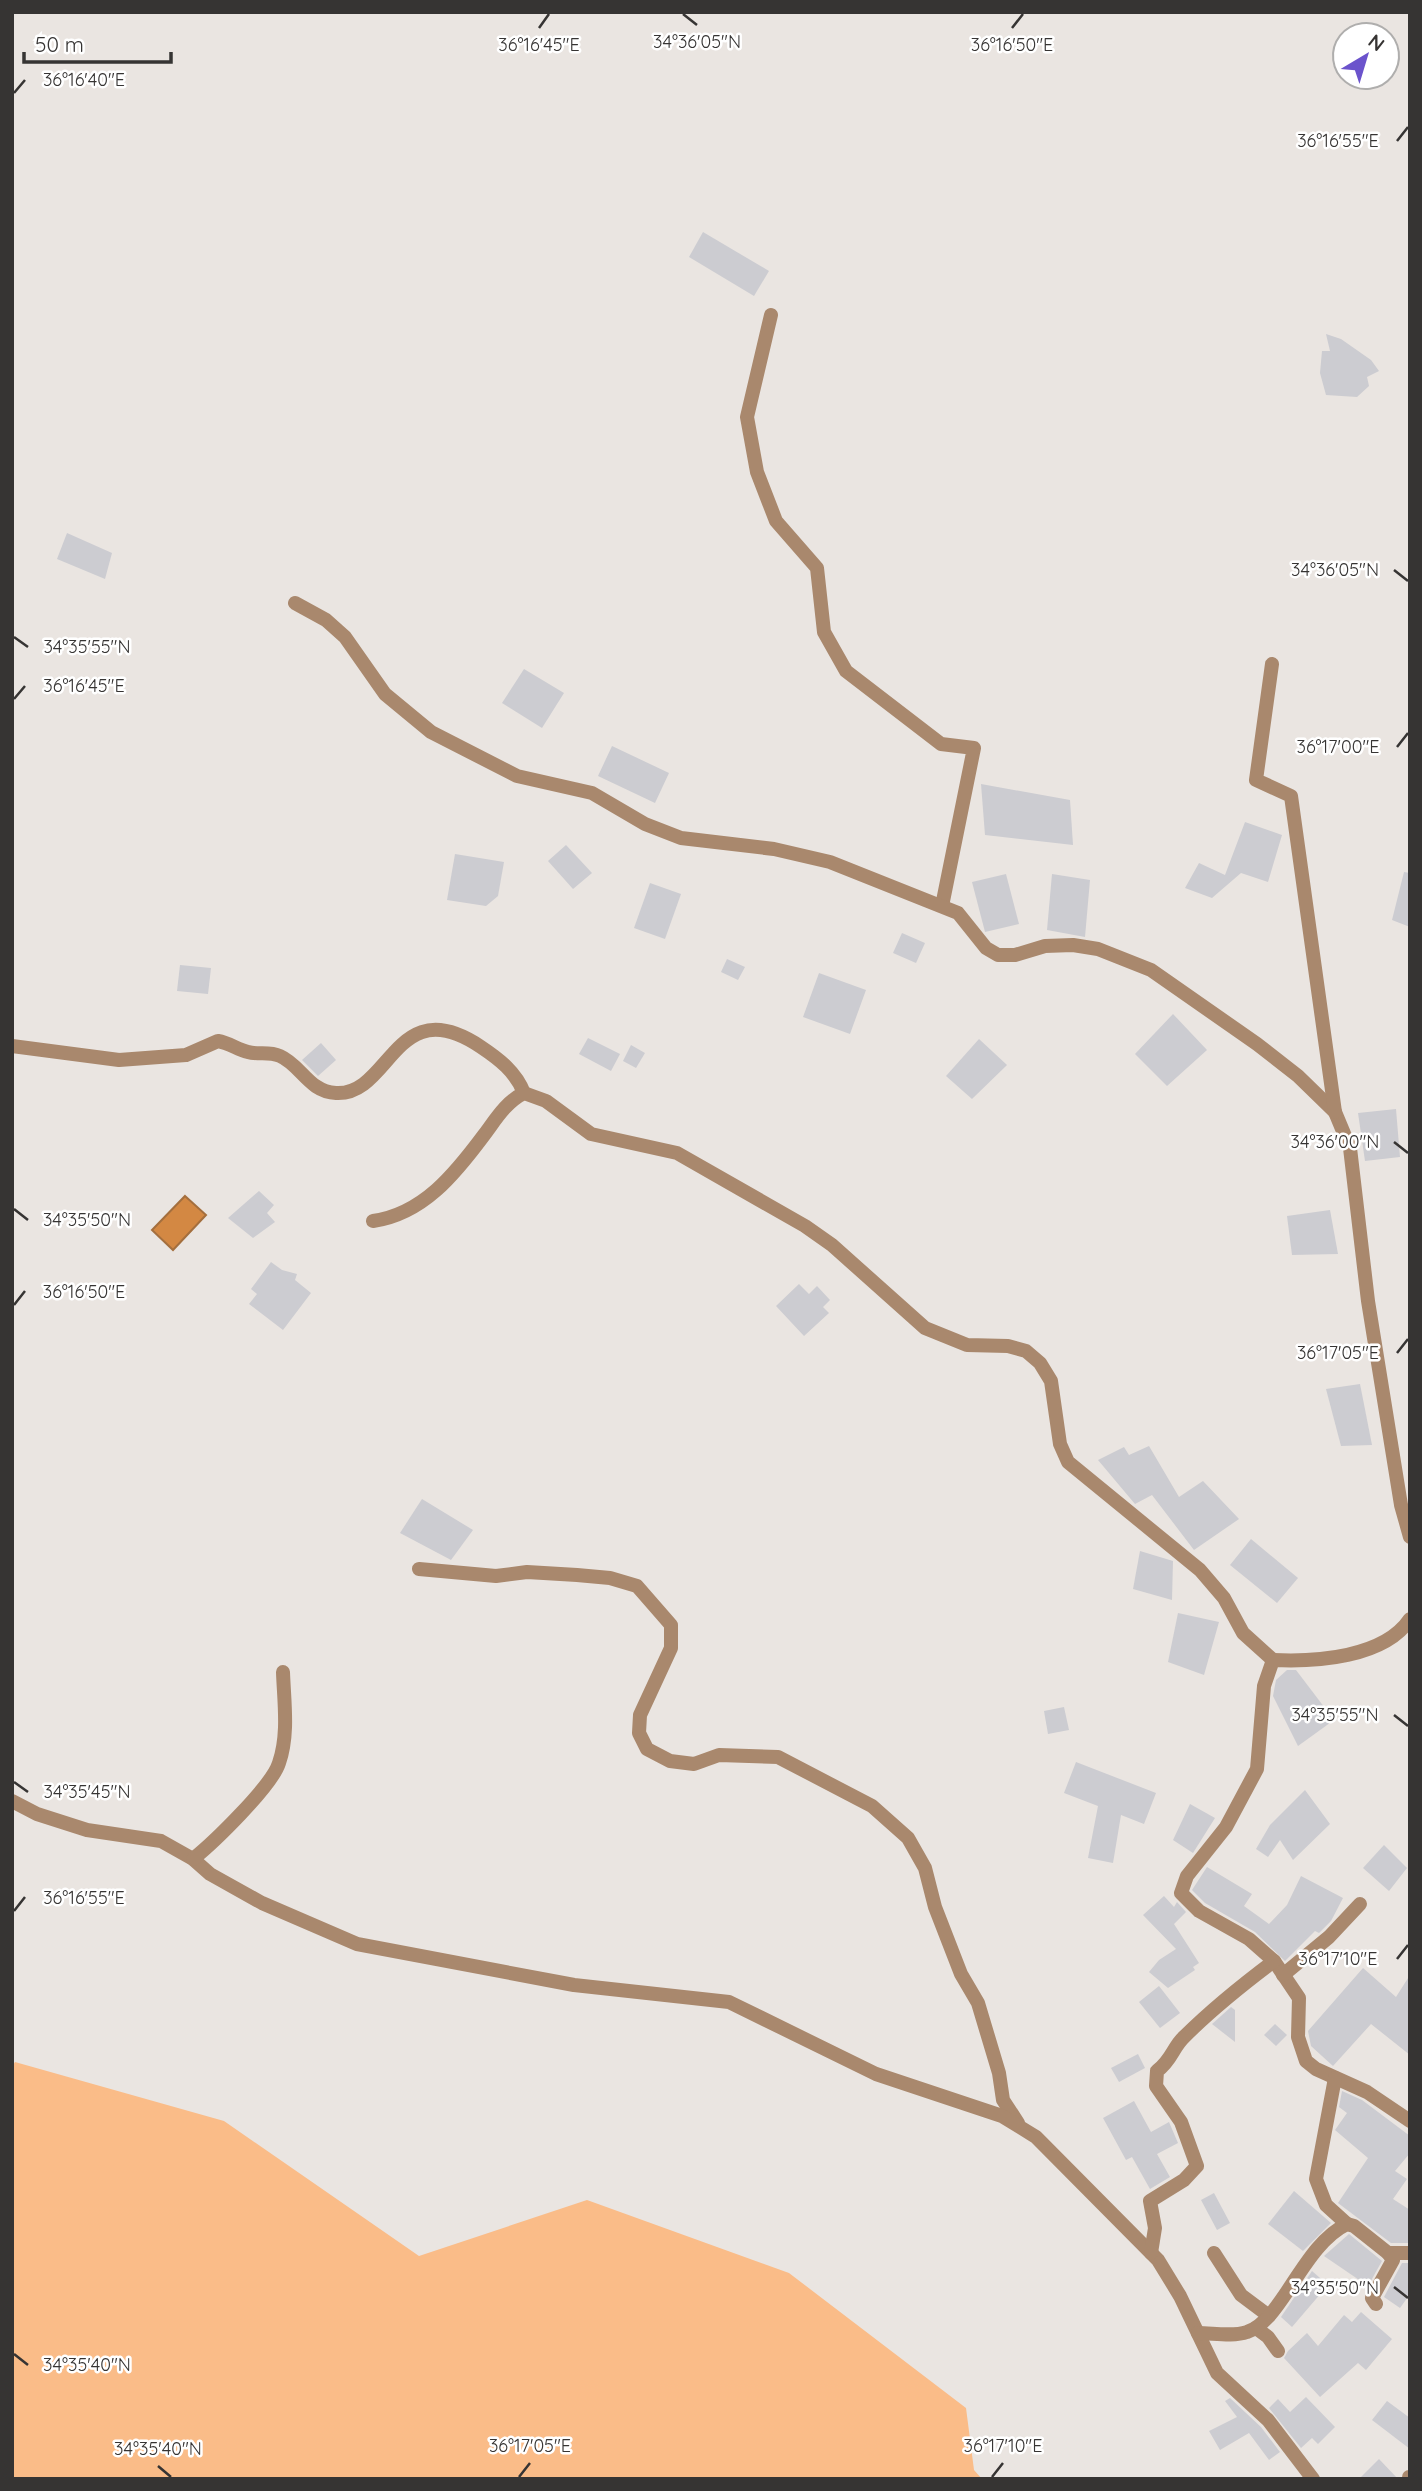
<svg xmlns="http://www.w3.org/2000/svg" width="1422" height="2491" font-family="Quicksand,sans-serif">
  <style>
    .green { fill: #fabc88 }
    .water { fill: #d38843; stroke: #a46f3e; stroke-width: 2 }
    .building { fill: #ccccd1 }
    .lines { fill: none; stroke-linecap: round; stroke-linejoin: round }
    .minor { stroke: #a9886d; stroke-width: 14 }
    .ticks { fill: none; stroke: #363433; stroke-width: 2.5 }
    .ticks-label { font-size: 18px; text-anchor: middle; fill: #363433; stroke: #fff; stroke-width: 5; stroke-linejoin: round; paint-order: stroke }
  </style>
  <rect width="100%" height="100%" fill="#eae5e1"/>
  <polygon class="green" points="15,2062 224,2121 419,2256 587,2200 789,2273 966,2408 974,2470 982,2479 12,2479 12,2067"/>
  <polygon class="water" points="185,1196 206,1215 173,1250 152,1230"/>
  <g class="building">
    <polygon points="703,232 769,271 754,296 689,257"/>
    <polygon points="1326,334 1341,339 1371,360 1379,371 1367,377 1369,386 1357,397 1326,395 1320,373 1322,351 1330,351"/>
    <polygon points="67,533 112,553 105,579 57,559"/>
    <polygon points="524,669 564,693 542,728 502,703"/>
    <polygon points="612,746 669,773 655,803 598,776"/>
    <polygon points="981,784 1070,800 1073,845 985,835"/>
    <polygon points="1245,822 1282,835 1268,882 1241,873 1212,898 1185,888 1199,863 1225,875"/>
    <polygon points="566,845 592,873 573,889 548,861"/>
    <polygon points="455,854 504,862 498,896 486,906 447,900"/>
    <polygon points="1404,872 1410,873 1410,927 1392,920"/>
    <polygon points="1006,874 1019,924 985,932 972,882"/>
    <polygon points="1052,874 1090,880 1085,937 1047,930"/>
    <polygon points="650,883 681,894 665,939 634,928"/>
    <polygon points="902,933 925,943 916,963 893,953"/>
    <polygon points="727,959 745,967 738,980 721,972"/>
    <polygon points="180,965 211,968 208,994 177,991"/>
    <polygon points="819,973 866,990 850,1034 803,1017"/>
    <polygon points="1173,1014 1207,1050 1167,1086 1135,1054"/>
    <polygon points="588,1038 620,1054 611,1071 579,1054"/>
    <polygon points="979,1039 1007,1065 972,1099 946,1076"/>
    <polygon points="321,1043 336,1060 318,1076 302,1060"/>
    <polygon points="631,1045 645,1053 636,1068 623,1061"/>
    <polygon points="1396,1109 1400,1157 1365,1161 1358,1113"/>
    <polygon points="259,1191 274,1205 267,1213 275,1222 253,1238 228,1218"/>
    <polygon points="1330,1210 1338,1254 1292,1255 1287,1216"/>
    <polygon points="271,1262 282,1270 297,1274 295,1280 311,1293 283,1330 249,1304 257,1294 251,1289"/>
    <polygon points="799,1284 809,1294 817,1286 830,1300 823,1307 829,1313 804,1336 776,1306"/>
    <polygon points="1360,1384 1372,1445 1341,1446 1326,1389"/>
    <polygon points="1149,1446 1179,1497 1203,1481 1239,1519 1194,1550 1152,1495 1135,1504 1098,1460 1124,1447 1129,1455"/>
    <polygon points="422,1499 473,1530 451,1560 400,1533"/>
    <polygon points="1251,1539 1298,1578 1277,1603 1230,1565"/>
    <polygon points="1140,1551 1173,1561 1172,1600 1133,1589"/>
    <polygon points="1178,1613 1219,1622 1204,1675 1168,1662"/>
    <polygon points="1287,1670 1296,1670 1334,1720 1298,1746 1273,1696 1276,1680"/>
    <polygon points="1064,1707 1069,1730 1048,1734 1044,1711"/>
    <polygon points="1076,1762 1156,1793 1144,1824 1121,1815 1113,1863 1088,1858 1098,1806 1064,1793"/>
    <polygon points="1305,1790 1330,1824 1293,1860 1280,1840 1268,1857 1256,1849 1270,1825"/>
    <polygon points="1190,1804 1215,1818 1193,1853 1173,1840"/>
    <polygon points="1384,1845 1407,1868 1389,1891 1363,1868"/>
    <polygon points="1207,1867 1252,1894 1244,1906 1269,1924 1287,1905 1301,1876 1343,1898 1331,1921 1319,1933 1315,1931 1285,1961 1255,1932 1205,1903 1192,1890"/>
    <polygon points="1164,1896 1174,1907 1177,1902 1186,1912 1174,1924 1199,1963 1193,1967 1195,1970 1168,1988 1149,1972 1159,1960 1176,1949 1143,1915"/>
    <polygon points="1363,1968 1396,1997 1410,1975 1410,2055 1371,2024 1333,2066 1311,2046 1308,2031"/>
    <polygon points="1159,1986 1180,2013 1160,2028 1139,2002"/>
    <polygon points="1231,2007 1235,2010 1235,2042 1212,2024"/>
    <polygon points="1275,2024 1287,2035 1276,2046 1264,2035"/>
    <polygon points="1138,2054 1145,2068 1119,2082 1111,2068"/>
    <polygon points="1342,2091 1362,2100 1410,2136 1410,2153 1395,2171 1407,2179 1393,2199 1410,2210 1410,2243 1391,2243 1338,2203 1368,2158 1335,2130 1347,2113 1339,2107"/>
    <polygon points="1134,2101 1151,2132 1169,2122 1178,2143 1157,2154 1170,2177 1150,2189 1132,2157 1126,2160 1103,2118"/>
    <polygon points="1294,2191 1331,2223 1303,2251 1268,2224"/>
    <polygon points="1214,2193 1230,2223 1217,2230 1201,2200"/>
    <polygon points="1349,2234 1382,2261 1368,2286 1324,2256"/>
    <polygon points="1402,2263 1410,2263 1410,2294 1400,2308 1384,2297"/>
    <polygon points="1312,2271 1328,2285 1292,2327 1281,2317"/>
    <polygon points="1361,2312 1392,2339 1366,2370 1358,2363 1320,2397 1284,2358 1288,2351 1307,2333 1318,2346 1344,2315 1352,2322"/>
    <polygon points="1306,2397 1335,2427 1318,2444 1312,2438 1301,2448 1269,2408 1278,2399 1290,2412"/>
    <polygon points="1230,2398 1261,2427 1280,2452 1269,2460 1249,2433 1220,2450 1209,2431 1237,2417 1225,2401"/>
    <polygon points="1387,2401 1410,2418 1410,2449 1372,2420"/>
    <polygon points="1379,2459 1398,2479 1359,2479"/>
  </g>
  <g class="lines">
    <g class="minor">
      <polyline points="771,315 747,417 757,472 776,521 817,568 824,632 846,671 941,744 974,748 942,906"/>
      <polyline points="295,603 326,620 345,637 385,694 431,732 517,776 592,793 645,824 681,838 774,849 830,862 958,913 986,948 998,955 1015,955 1045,946 1073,945 1098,949 1151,970 1257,1044 1298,1076 1335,1112 1350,1148 1368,1301 1401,1505 1410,1537"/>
      <polyline points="1272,664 1256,780 1291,796 1335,1112"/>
      <path d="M12,1046L119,1060L186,1055L218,1041C229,1043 237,1049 248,1052C258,1055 269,1051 280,1056C301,1065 309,1092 336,1093C391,1096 395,989 481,1047C499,1059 516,1072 524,1093"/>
      <path d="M373,1221C423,1214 455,1174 484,1135C496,1119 506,1102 524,1093L546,1101L591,1134L677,1153L805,1226L832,1245L925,1328L967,1345L1008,1346L1026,1351L1040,1363L1051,1381L1060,1444L1068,1462L1200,1570L1224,1598L1243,1633L1273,1660"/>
      <polyline points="419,1569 496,1576 527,1572 577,1575 610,1578 637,1586 671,1625 671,1648 640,1715 639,1733 647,1749 670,1761 694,1764 719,1755 778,1757 872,1806 908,1838 925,1868 935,1907 961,1974 978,2003 999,2073 1003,2100 1018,2123"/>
      <path d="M1410,1619C1384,1658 1315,1662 1273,1660L1264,1686L1257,1769L1226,1827L1187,1876L1181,1893L1199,1911L1249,1939L1274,1961L1299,1998L1298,2037L1306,2061L1316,2069L1367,2092L1410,2121"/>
      <polyline points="12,1801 37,1814 87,1830 161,1841 193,1859 210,1874 262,1903 357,1944 574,1985 729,2002 876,2074 1002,2116 1036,2137 1158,2260 1180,2296 1217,2373 1268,2420 1313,2479"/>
      <path d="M193,1859C213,1843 272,1786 279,1763C289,1734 284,1702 283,1672"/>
      <polyline points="1283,1975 1329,1937 1360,1904"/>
      <polyline points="1335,2078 1316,2179 1326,2205 1347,2224"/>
      <path d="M1151,2253L1155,2228L1150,2201L1184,2180L1197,2166L1181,2122L1156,2086L1157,2071C1172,2060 1173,2047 1184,2037C1212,2009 1242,1985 1274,1961"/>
      <polyline points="1214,2253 1241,2295 1269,2316"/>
      <polyline points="1376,2304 1372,2298 1393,2260 1388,2253"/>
      <polyline points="1256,2328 1268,2337 1278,2351"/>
      <path d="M1198,2333C1213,2333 1233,2337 1247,2332C1282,2321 1303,2245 1347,2224L1354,2226L1388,2253H1410"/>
      <polyline points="1409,2477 1410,2478"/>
    </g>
  </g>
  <path class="ticks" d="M683,14L697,25M539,28L549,14M1012,28L1023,14M14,93L25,80M1397,141L1408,127M1394,570L1408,581M14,637L28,647M14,699L25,686M1397,747L1408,733M1394,1142L1408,1153M14,1209L28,1220M14,1305L25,1291M1397,1353L1408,1339M1394,1715L1408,1726M14,1782L28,1792M14,1911L25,1897M1397,1959L1408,1945M1394,2287L1408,2298M14,2354L28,2365M158,2466L171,2477M519,2477L530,2463M992,2477L1003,2463"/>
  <g class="ticks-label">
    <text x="697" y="48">34°36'05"N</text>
    <text x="539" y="51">36°16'45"E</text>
    <text x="1012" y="51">36°16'50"E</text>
    <text x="84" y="86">36°16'40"E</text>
    <text x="1338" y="147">36°16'55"E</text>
    <text x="1335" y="576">34°36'05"N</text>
    <text x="87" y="653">34°35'55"N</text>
    <text x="84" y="692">36°16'45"E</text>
    <text x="1338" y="753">36°17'00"E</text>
    <text x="1335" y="1148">34°36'00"N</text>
    <text x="87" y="1226">34°35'50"N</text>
    <text x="84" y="1298">36°16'50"E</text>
    <text x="1338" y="1359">36°17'05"E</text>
    <text x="1335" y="1721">34°35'55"N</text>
    <text x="87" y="1798">34°35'45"N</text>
    <text x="84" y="1904">36°16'55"E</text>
    <text x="1338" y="1965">36°17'10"E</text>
    <text x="1335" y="2294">34°35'50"N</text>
    <text x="87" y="2371">34°35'40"N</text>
    <text x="530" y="2452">36°17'05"E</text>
    <text x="1003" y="2452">36°17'10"E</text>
    <text x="158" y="2455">34°35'40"N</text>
  </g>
  <rect width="1422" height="2491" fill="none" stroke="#363433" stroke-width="28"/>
  <g transform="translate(1366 56) rotate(38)"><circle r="33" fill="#ffffff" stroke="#afaead" stroke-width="2"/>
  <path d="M0-5L12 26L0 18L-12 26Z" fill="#6b53cc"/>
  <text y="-10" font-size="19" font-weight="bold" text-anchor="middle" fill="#363433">N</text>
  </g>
  <path d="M24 52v10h147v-10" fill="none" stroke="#363433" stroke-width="3.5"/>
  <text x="35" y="52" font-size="21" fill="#363433" stroke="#ffffff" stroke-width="5" paint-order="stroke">50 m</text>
</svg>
